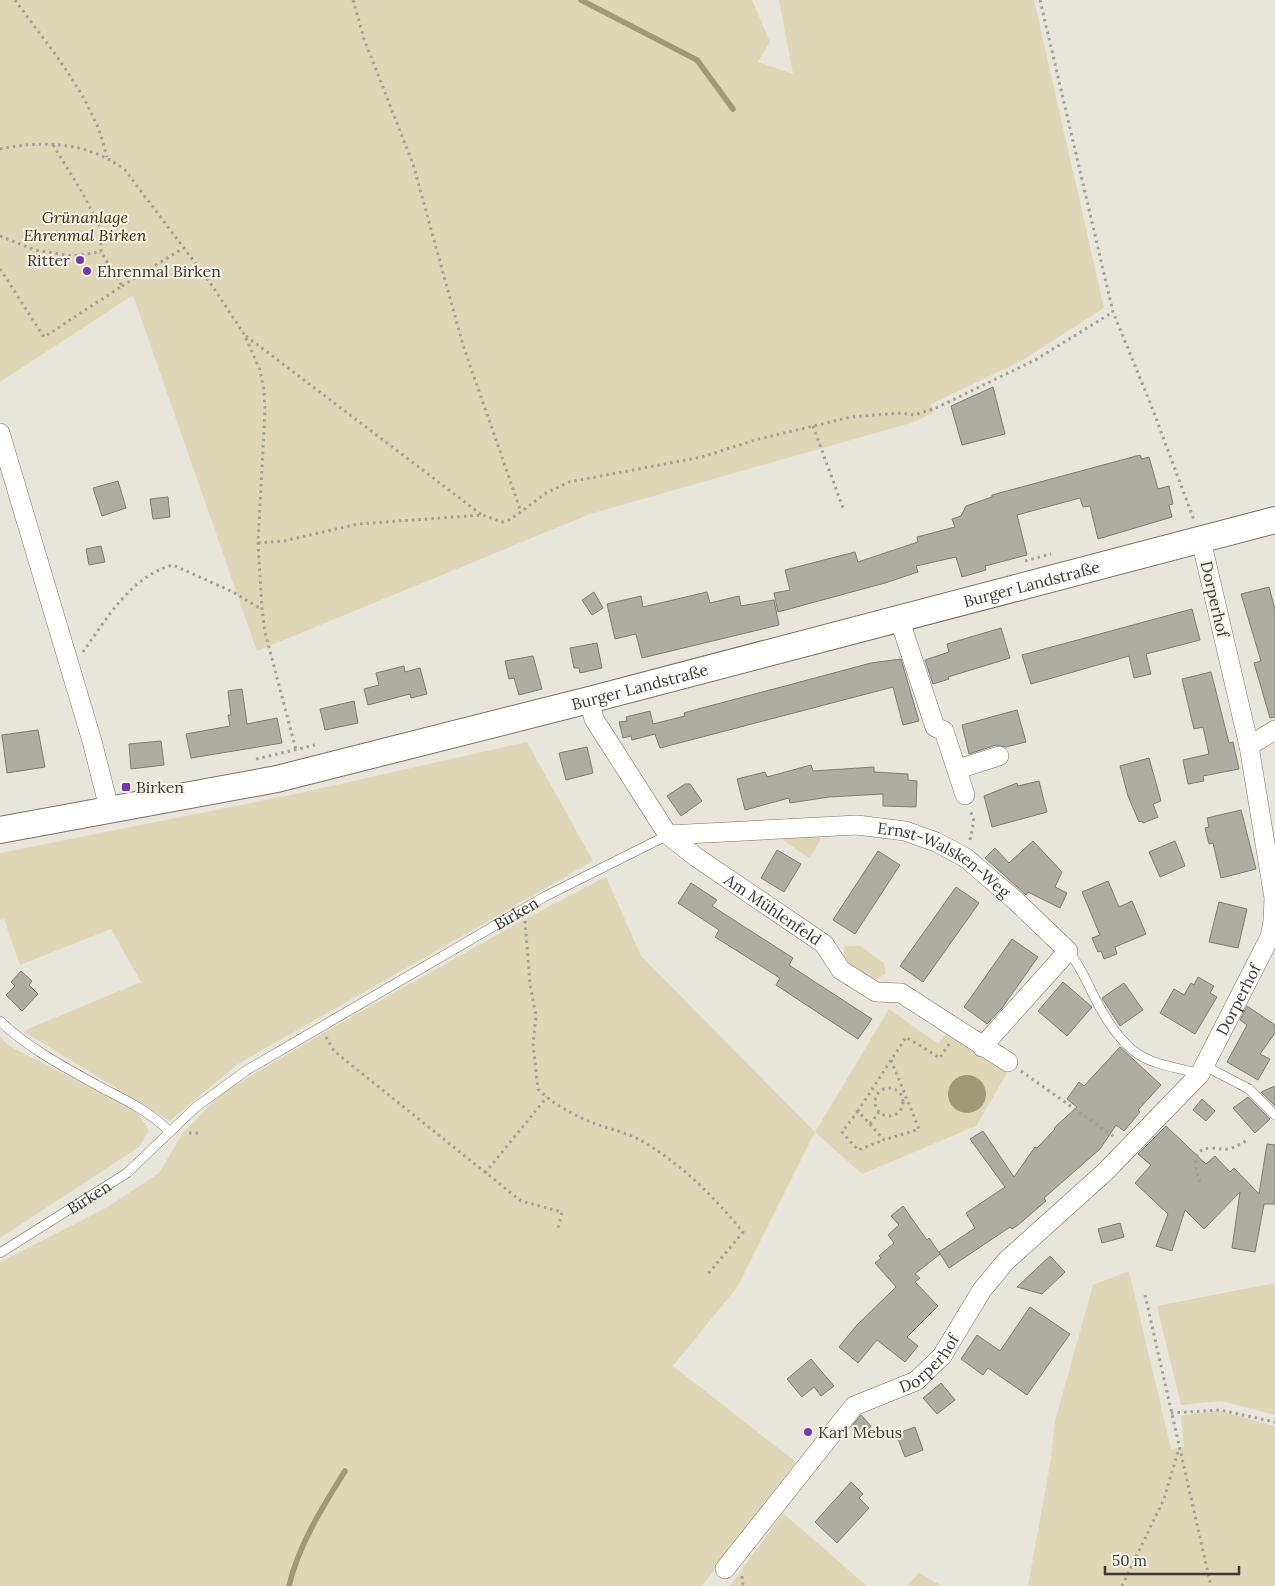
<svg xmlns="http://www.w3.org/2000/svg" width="1275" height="1586" font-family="Lora,serif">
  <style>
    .green { fill: #dfd6b8 }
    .water { fill: #a29878 }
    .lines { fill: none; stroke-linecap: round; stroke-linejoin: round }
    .stream { stroke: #a29878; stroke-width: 5.5 }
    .building { fill: #afaca1; stroke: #7e7b71 }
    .lane-casing { stroke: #747167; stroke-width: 10 }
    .street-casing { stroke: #747167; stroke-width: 20 }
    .secondary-casing { stroke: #747167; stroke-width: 28 }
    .path { stroke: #a19f96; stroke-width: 3; stroke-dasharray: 2.5 4; stroke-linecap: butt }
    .lane { stroke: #fff; stroke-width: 9 }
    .street { stroke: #fff; stroke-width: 19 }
    .secondary { stroke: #fff; stroke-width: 26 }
    .poi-dot { fill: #7438ae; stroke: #f6f2e7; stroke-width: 2 }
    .labels { text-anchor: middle; stroke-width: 4; stroke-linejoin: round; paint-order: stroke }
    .park-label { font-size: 16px; font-style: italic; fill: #382d00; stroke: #f6f2e7 }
    .poi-label { font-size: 16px; fill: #3b3a35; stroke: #f6f2e7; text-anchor: start }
    .street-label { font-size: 16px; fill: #3b3a35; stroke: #f6f2e7 }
  </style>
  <rect width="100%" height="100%" fill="#e8e5da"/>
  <g class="green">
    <polygon points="0,0 752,0 770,42 758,62 793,74 779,0 1034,0 1104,308 1021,361 931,404 934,412 914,422 590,514 257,651 133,295 0,382"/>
    <polygon points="527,742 593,861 238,1064 170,1121 23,1031 141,982 111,929 20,965 4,919 0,920 0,853 291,795"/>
    <polygon points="820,833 820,841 809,858 777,836"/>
    <polygon points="606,877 641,956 815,1132 889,1009 938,1044 946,1034 1007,1073 976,1126 862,1174 815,1132 738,1286 673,1366 796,1462 702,1586 0,1586 0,1262 106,1208 159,1173 183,1133 222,1093 330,1029 525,919"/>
    <polygon points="844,946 860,946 884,963 886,974 872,981 844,964"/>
    <polygon points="0,1037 9,1046 137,1111 149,1131 139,1147 0,1238"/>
    <polygon points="1129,1271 1171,1449 1184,1447 1181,1416 1217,1410 1275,1426 1275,1586 1028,1586 1051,1459 1055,1421 1093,1285"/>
    <polygon points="1275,1283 1275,1415 1221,1401 1181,1405 1157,1306"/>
    <polygon points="783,1513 867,1586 730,1586"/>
    <polygon points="919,1573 942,1586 907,1586"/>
  </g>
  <circle class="water" cx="967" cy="1094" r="19"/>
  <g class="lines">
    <g class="stream">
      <polyline points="581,0 697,60 733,109"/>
      <path d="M289,1586C298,1546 323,1506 345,1471"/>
    </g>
  </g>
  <g class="building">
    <polygon points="993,387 1005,434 962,445 951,406"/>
    <polygon points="1140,455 1142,459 1149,457 1158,489 1169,486 1173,504 1169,505 1172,517 1098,539 1090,506 1083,507 1080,498 1017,515 1027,555 985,566 986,570 962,577 956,557 916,566 918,572 885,583 778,612 774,593 790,590 785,570 855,552 858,562 918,542 917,537 955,527 952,519 961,516 966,506 992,497 992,495"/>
    <polygon points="118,481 126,508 102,516 93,488"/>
    <polygon points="168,497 170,517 153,519 150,499"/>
    <polygon points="101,546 105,562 89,565 86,549"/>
    <polygon points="1269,587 1275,609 1275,717 1270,718 1254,663 1261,661 1241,594"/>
    <polygon points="594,592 603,608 592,615 582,600"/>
    <polygon points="707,592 710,603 739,596 741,606 774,600 779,625 642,658 636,634 615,639 607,604 641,596 643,607"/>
    <polygon points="1192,609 1200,640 1146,654 1151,674 1134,678 1129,656 1031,684 1022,655"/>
    <polygon points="1001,628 1010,658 948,677 949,679 933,684 925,660 949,652 947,644"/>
    <polygon points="597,643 602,668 580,673 579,668 574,668 570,648"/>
    <polygon points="533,656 542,689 519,695 514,678 509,679 505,661"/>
    <polygon points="901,659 919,721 903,725 893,687 660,748 655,734 632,740 631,736 623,738 619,722 627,721 626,717 650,711 653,724 685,716 684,713 698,709 785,686 871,663"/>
    <polygon points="404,666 405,672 420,668 427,694 411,698 410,694 368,705 364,689 379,685 376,673"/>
    <polygon points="1211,672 1229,743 1233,742 1239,769 1203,776 1204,781 1188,784 1183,760 1209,754 1203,727 1194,729 1182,679"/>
    <polygon points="242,689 247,724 277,718 282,743 191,758 186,734 230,726 228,715 231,715 228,691"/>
    <polygon points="354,701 358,723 325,730 320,709"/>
    <polygon points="1017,710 1026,742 1006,747 996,745 969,754 962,725"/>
    <polygon points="38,730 45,767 7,773 2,735"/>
    <polygon points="161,741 164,765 131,769 129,744"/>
    <polygon points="587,747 593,773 566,780 559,753"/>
    <polygon points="1149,758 1161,801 1153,804 1158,817 1143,823 1142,821 1139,822 1128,796 1120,766"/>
    <polygon points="811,765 813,771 874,767 874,772 908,774 908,780 917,781 916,807 883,806 883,794 829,797 790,803 789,798 745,810 737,779 765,772 767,777"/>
    <polygon points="1039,781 1047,812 992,827 984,796 1017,783 1018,786"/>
    <polygon points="685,784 690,784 702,801 681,816 667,796"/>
    <polygon points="1241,810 1256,869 1221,878 1213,843 1209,844 1205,828 1209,827 1207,818"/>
    <polygon points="1033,841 1062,872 1055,887 1067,893 1060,908 1028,892 1026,895 985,858 995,848 1009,863"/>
    <polygon points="1175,841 1185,866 1160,877 1149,852"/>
    <polygon points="777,850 801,864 784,892 761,878"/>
    <polygon points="878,851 900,865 855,934 833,920"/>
    <polygon points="1108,881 1119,907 1132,901 1146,934 1115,947 1117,954 1104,959 1101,951 1098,952 1092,938 1100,935 1082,892"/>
    <polygon points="691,883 717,900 712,906 793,958 789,965 872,1019 858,1039 776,985 780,978 715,937 719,930 678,903"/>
    <polygon points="956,887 979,903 923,982 900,966"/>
    <polygon points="1219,902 1247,909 1238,948 1209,942"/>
    <polygon points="1012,939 1038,957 1002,1008 987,1024 964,1007"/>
    <polygon points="21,971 32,981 29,985 38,994 22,1011 6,995 15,986 11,982"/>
    <polygon points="1198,977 1214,986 1210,993 1217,997 1195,1034 1160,1013 1174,989 1184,995 1191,983 1194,985"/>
    <polygon points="1063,982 1092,1007 1067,1036 1038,1011"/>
    <polygon points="1124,983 1143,1010 1120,1026 1102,998"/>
    <polygon points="1247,1006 1275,1025 1275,1033 1260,1054 1270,1059 1258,1080 1227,1062 1247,1025 1240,1020"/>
    <polygon points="1120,1047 1161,1085 1138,1110 1140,1112 1124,1131 1116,1125 1100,1149 1044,1198 1046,1201 1018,1225 1012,1229 1010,1227 949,1268 939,1252 975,1228 966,1213 1005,1187 970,1139 983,1131 1014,1177 1035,1147 1037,1148 1055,1129 1054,1128 1077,1107 1067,1099 1079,1082 1084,1086"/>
    <polygon points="1275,1086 1275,1106 1261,1092"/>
    <polygon points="1248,1097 1270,1119 1255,1133 1233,1108"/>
    <polygon points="1202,1099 1215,1111 1206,1121 1193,1110"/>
    <polygon points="1166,1126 1206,1164 1215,1156 1230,1172 1234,1168 1259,1194 1267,1144 1275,1145 1275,1204 1264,1204 1255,1252 1232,1248 1240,1192 1204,1229 1185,1210 1172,1251 1156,1246 1168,1214 1135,1183 1151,1165 1138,1154"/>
    <polygon points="903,1206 927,1240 929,1238 940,1254 915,1274 920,1278 915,1282 938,1306 907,1337 918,1346 905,1362 877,1340 858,1363 839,1347 856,1326 896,1287 875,1263 881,1258 879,1256 894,1243 888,1235 899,1225 891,1216"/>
    <polygon points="1120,1223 1124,1237 1102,1243 1098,1229"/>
    <polygon points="1050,1256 1065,1272 1042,1294 1017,1287"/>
    <polygon points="1030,1307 1070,1334 1027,1395 988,1368 983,1375 961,1359 977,1335 1000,1351"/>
    <polygon points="811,1359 834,1386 821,1396 814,1387 802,1397 787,1379"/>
    <polygon points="941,1383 955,1400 937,1414 923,1398"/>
    <polygon points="861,1415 871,1426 863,1437 851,1427"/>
    <polygon points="915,1427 923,1450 905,1457 896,1434"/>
    <polygon points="851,1482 863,1494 859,1498 869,1508 837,1543 815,1522"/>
  </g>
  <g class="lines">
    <defs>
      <g id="lane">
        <path d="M1068,951C1081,966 1087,983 1096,1000C1105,1018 1121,1043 1138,1054C1156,1066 1181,1068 1200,1074"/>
        <path d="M0,1021C30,1050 70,1070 106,1090C130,1102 151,1113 170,1132"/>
        <polyline points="1205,1066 1249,1089 1275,1115"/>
        <path id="s1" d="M0,1253L127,1173L196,1107L247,1070L544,897L668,835"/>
      </g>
      <g id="street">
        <polyline points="0,433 92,741 110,812"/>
        <polyline points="899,618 935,727 944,731 965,795"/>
        <path id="s2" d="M589,700L594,719L668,835L696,857L824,944L841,970L876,992L901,993L1008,1062"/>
        <polyline points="1249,746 1275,730"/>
        <polyline points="958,769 999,756"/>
        <path id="s3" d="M668,835L857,825L905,831L936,842L966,858L1016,901L1068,951L982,1047"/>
        <path id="s4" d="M725,1569L854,1406L916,1381L942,1356L982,1290L1006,1261L1105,1172L1200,1074L1270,937L1273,921L1274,898L1249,746L1201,540"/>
      </g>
      <g id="secondary">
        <path id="s5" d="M0,830L277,779L589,700L1275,520"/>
      </g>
    </defs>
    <use href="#lane" class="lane-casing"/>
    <use href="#street" class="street-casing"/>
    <use href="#secondary" class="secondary-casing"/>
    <g class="path">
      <path d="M15,0C43,39 75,76 95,121C101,132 103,145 107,157"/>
      <polyline points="353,0 364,39 413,164 463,345 521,512"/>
      <polyline points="1040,0 1113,312 1151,405 1194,520"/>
      <path d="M0,149C43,140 89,142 125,170L211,284L244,334L260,370L264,391L265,411L258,543L262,609L265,632L296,750"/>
      <polyline points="0,236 35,250 72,256 101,252"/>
      <polyline points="0,269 44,337 122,286 101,252 101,229 82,192 53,145"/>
      <polyline points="122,286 182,249"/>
      <polyline points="246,336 482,515"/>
      <polyline points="813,426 843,508"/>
      <polyline points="258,543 284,541 358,524 482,515 503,522 511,519 546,493 569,482 702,457 755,440 851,417 901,413 914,415 936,408 1035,360 1113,312"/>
      <polyline points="1025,561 1051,554"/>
      <path d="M83,652C107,618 131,576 173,565L233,592L261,609"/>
      <polyline points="256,759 315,745"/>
      <polyline points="970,840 974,821 970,810"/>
      <path d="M525,921L530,984L536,1016L533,1044L538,1089C551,1103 575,1116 593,1123C609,1129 625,1132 640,1140C681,1163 713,1196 743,1232L708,1274"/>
      <polyline points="326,1037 334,1051 521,1201 562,1212 557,1232"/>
      <polyline points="891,1060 919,1129 884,1140 858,1111 906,1037 940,1058 949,1044"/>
      <polyline points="1021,1071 1116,1138"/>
      <circle cx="889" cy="1102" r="14"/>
      <polyline points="858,1111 842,1132 858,1150 884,1140"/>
      <polyline points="870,1124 879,1112"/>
      <polyline points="189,1133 198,1133"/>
      <polyline points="485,1173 547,1097"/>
      <path d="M1200,1182C1195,1170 1190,1148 1211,1148C1217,1148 1222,1150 1228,1149C1234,1148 1240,1144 1246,1141"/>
      <polyline points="1145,1295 1211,1586"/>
      <polyline points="1171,1413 1220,1410 1275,1422"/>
      <polyline points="742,1576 743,1586"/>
      <polyline points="1122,1586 1164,1499 1179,1448"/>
    </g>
    <use href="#lane" class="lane"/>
    <use href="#street" class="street"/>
    <use href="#secondary" class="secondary"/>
  </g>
  <g class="poi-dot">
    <circle cx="80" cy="260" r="5"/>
    <circle cx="87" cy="271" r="5"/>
    <rect x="121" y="782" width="10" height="10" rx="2.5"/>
    <circle cx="808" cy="1432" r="5"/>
  </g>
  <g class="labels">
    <g class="park-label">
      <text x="85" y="223">Grünanlage<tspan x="85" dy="18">Ehrenmal Birken</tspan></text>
    </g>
    <g class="poi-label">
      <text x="70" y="266" text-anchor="end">Ritter</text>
      <text x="97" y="277">Ehrenmal Birken</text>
      <text x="136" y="793">Birken</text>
      <text x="818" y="1438">Karl Mebus</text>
    </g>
    <g class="street-label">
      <text dy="6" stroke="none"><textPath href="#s5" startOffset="1061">Burger Landstraße</textPath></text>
      <text transform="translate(1215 599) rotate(77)" y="6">Dorperhof</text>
      <text dy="6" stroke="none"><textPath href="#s5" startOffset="656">Burger Landstraße</textPath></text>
      <text dy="6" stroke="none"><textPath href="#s3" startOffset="285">Ernst-Walsken-Weg</textPath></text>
      <text dy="6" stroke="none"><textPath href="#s2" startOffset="286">Am Mühlenfeld</textPath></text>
      <text dy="6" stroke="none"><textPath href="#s1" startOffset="620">Birken</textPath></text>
      <text dy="6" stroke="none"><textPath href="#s4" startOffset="779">Dorperhof</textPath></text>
      <text dy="6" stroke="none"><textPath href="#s1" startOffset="105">Birken</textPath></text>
      <text dy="6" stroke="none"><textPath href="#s4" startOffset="296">Dorperhof</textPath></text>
    </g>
  </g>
  <path d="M1105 1566v8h134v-8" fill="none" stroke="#3b3a35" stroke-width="2.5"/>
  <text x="1112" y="1566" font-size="15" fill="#3b3a35" stroke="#f6f2e7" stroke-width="4" paint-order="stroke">50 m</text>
</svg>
